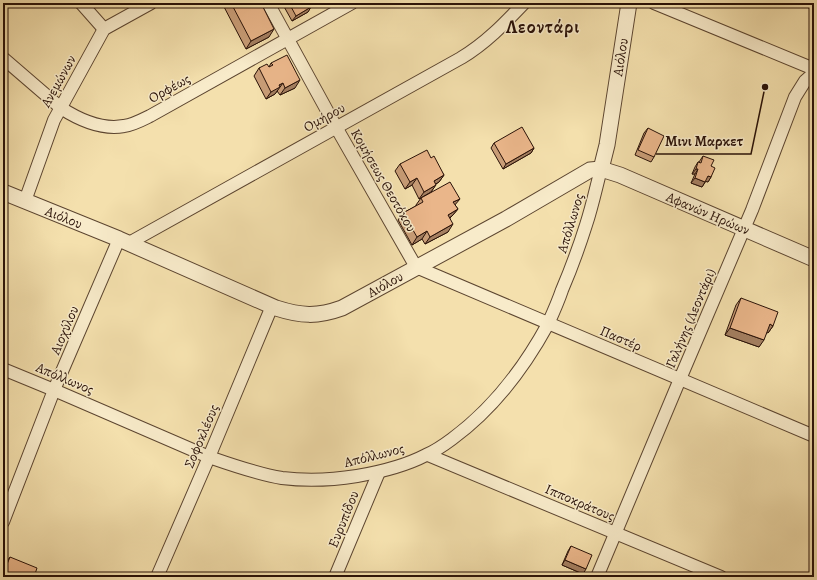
<svg xmlns="http://www.w3.org/2000/svg" width="817" height="580" font-family="Alegreya,serif">
  <style>
    .lines { fill: none; stroke-linecap: round; stroke-linejoin: round }
    .minor-casing { stroke: #5c4530; stroke-width: 14 }
    .tertiary-casing { stroke: #5c4530; stroke-width: 17 }
    .minor { stroke: #f8ebca; stroke-width: 12 }
    .tertiary { stroke: #f8ebca; stroke-width: 15 }
    .wall { fill: #c99d77; stroke: #291107 }
    .shaded-wall { fill: #a47f61; stroke: #291107 }
    .building { fill: #eab68a; stroke: #291107 }
    .labels { text-anchor: middle; stroke-width: 3; stroke-linejoin: round; paint-order: stroke }
    .street-label { font-size: 14px; fill: #291107; stroke: #f8ebca }
    .district-label { font-size: 18px; font-weight: bold; letter-spacing: 1px; fill: #291107; stroke: #f8ebca }
    .leader { fill: none; stroke: #291107; stroke-width: 1.5 }
    .callout-dot { fill: #291107; stroke: #f8ebca; stroke-width: 1.5 }
    .callout-label { font-size: 15px; text-anchor: middle; font-weight: bold; fill: #291107; stroke: #f8ebca; stroke-width: 3; stroke-linejoin: round; paint-order: stroke }
  </style>
  <rect width="100%" height="100%" fill="#f4e0ad"/>
  <filter id="stains"><feTurbulence type="fractalNoise" baseFrequency=".005" numOctaves="4"/><feColorMatrix values="0 0 0 0 .2 0 0 0 0 .09 0 0 0 0 .02 0 0 0 .5 -.17"/></filter>
  <radialGradient id="worn" r=".72"><stop offset=".6" stop-color="#630" stop-opacity="0"/><stop offset="1" stop-color="#630" stop-opacity=".3"/></radialGradient>
  <g class="lines">
    <defs>
      <g id="minor">
        <polyline points="81,3 104,29"/>
        <polyline points="268,3 336,127 416,267 814,436"/>
        <polyline points="654,3 814,69"/>
        <polyline points="814,3 814,4"/>
        <path d="M3,58L61,108C78,119 102,130 124,126C133,125 142,120 150,116L352,3"/>
        <polyline points="25,201 54,120 104,29 151,3"/>
        <path d="M129,243L461,58C486,43 504,24 524,3"/>
        <path d="M3,369L54,390L209,457C232,465 257,474 282,478C306,481 332,480 357,476C380,472 405,466 426,455C435,451 444,445 452,439C493,409 524,368 548,324C553,313 558,302 562,290C571,269 579,247 586,225C592,207 596,188 601,169"/>
        <polyline points="428,455 721,577"/>
        <polyline points="3,522 54,390 119,239"/>
        <polyline points="157,577 209,457 272,306"/>
        <polyline points="335,577 379,472"/>
        <polyline points="597,577 680,379 752,210 795,97 805,81 814,73"/>
      </g>
      <g id="tertiary">
        <polyline points="601,169 607,145 629,3"/>
        <path d="M3,192L119,239L276,308C301,316 317,317 342,308L506,219L590,170L601,169L620,175L814,259"/>
      </g>
    </defs>
    <use href="#minor" class="minor-casing"/>
    <use href="#tertiary" class="tertiary-casing"/>
    <use href="#minor" class="minor"/>
    <use href="#tertiary" class="tertiary"/>
  </g>
  <g class="wall">
    <polygon points="222,3 263,3 263,8 269,37 246,49"/>
    <polygon points="282,3 316,3 315,4 311,6 308,12 292,21"/>
    <polygon points="271,63 295,88 280,95 277,91 275,94 266,99 254,76 259,68 269,67"/>
    <polygon points="648,128 654,157 651,162 635,155 644,133"/>
    <polygon points="494,143 534,148 531,153 503,169 491,148"/>
    <polygon points="703,156 711,166 711,177 708,182 706,181 702,187 691,183 695,174 692,174 695,167 698,162 699,162"/>
    <polygon points="431,158 444,175 439,182 436,184 431,192 455,205 458,209 452,216 450,218 448,232 425,244 422,239 412,245 398,220 403,213 416,206 416,205 421,198 419,199 412,185 405,189 395,171 400,164"/>
    <polygon points="741,298 773,326 768,333 767,332 759,347 725,335 736,305"/>
    <polygon points="571,546 583,574 562,565 568,551"/>
    <polygon points="10,557 3,577 3,569 5,564"/>
  </g>
  <g class="shaded-wall">
    <polygon points="311,3 316,3 315,4 306,9 310,4"/>
    <polygon points="311,7 308,12 292,21 296,16"/>
    <polygon points="274,29 269,37 246,49 251,41"/>
    <polygon points="300,80 295,88 280,95 285,88"/>
    <polygon points="283,83 275,94 266,99 271,92 279,85"/>
    <polygon points="534,148 531,153 503,169 506,164"/>
    <polygon points="696,169 698,169 695,174 692,174"/>
    <polygon points="444,175 439,182 429,188 434,181"/>
    <polygon points="708,176 711,177 708,182 704,181"/>
    <polygon points="417,178 412,185 405,189 410,182"/>
    <polygon points="695,178 705,182 702,187 691,183"/>
    <polygon points="436,185 431,192 419,199 424,192"/>
    <polygon points="460,199 454,206 453,202"/>
    <polygon points="458,209 452,216 443,222 448,215"/>
    <polygon points="453,224 448,232 425,244 430,237"/>
    <polygon points="427,231 422,239 412,245 417,237"/>
    <polygon points="770,324 773,326 768,333 765,332"/>
    <polygon points="730,328 764,340 759,347 725,335"/>
    <polygon points="565,560 586,569 583,574 562,565"/>
  </g>
  <g class="building">
    <polygon points="231,3 263,3 264,6 263,7 274,29 251,41"/>
    <polygon points="289,3 311,3 310,4 311,7 296,16"/>
    <polygon points="287,55 300,80 285,88 283,83 279,85 280,87 271,92 259,68 267,64 269,67 273,65 271,63"/>
    <polygon points="522,127 534,148 506,164 494,143"/>
    <polygon points="648,128 664,136 654,157 638,150"/>
    <polygon points="427,150 431,158 434,156 444,175 434,181 436,185 424,192 417,178 410,182 400,164"/>
    <polygon points="703,156 714,160 711,166 715,168 711,177 708,176 705,182 695,178 698,169 696,169 698,162 701,163"/>
    <polygon points="450,182 460,199 453,202 458,209 448,215 453,224 430,237 427,231 417,237 403,213 423,202 421,198"/>
    <polygon points="741,298 778,312 773,326 770,324 764,340 730,328"/>
    <polygon points="571,546 592,555 586,569 565,560"/>
    <polygon points="10,557 37,568 34,577 3,577 3,574"/>
  </g>
  <g class="labels">
    <g class="street-label">
      <text transform="translate(620 57) rotate(-81)" y="5">Αιόλου</text>
      <text transform="translate(58 81) rotate(-61)" y="5">Ανεμώνων</text>
      <text transform="translate(169 88) rotate(-29)" y="5">Ορφέως</text>
      <text transform="translate(324 117) rotate(-29)" y="5">Ομήρου</text>
      <text transform="translate(384 180) rotate(60)" y="5">Κομήσεως Θεοτόκου</text>
      <text transform="translate(708 213) rotate(23)" y="5">Αφανών Ηρώων</text>
      <text transform="translate(64 217) rotate(22)" y="5">Αιόλου</text>
      <text transform="translate(570 223) rotate(-73)" y="5">Απόλλωνος</text>
      <text transform="translate(385 284) rotate(-29)" y="5">Αιόλου</text>
      <text transform="translate(690 318) rotate(-67)" y="5">Γαλήνης (Λεοντάρι)</text>
      <text transform="translate(64 330) rotate(-67)" y="5">Αιοχύλου</text>
      <text transform="translate(621 338) rotate(23)" y="5">Παστέρ</text>
      <text transform="translate(65 378) rotate(23)" y="5">Απόλλωνος</text>
      <text transform="translate(201 436) rotate(-67)" y="5">Σοφοκλέους</text>
      <text transform="translate(374 455) rotate(-14)" y="5">Απόλλωνος</text>
      <text transform="translate(580 502) rotate(23)" y="5">Ιπποκράτους</text>
      <text transform="translate(343 519) rotate(-68)" y="5">Ευρυπίδου</text>
    </g>
    <g class="district-label">
      <text x="543" y="33">Λεοντάρι</text>
    </g>
  </g>
  <path class="leader" d="M765 87L751 154H656"/>
  <circle class="callout-dot" cx="765" cy="87" r="4"/>
  <g class="callout-label">
    <text x="704" y="146">Μινι Μαρκετ</text>
  </g>
  <rect width="817" height="580" fill="none" stroke="#f4e0ad" stroke-width="16"/>
  <rect x="4" y="4" width="809" height="572" fill="none" stroke="#291107" stroke-width="2"/>
  <rect x="8" y="8" width="801" height="564" fill="none" stroke="#291107"/>
  <rect width="100%" height="100%" filter="url(#stains)"/>
  <rect width="100%" height="100%" fill="url(#worn)"/>
</svg>
